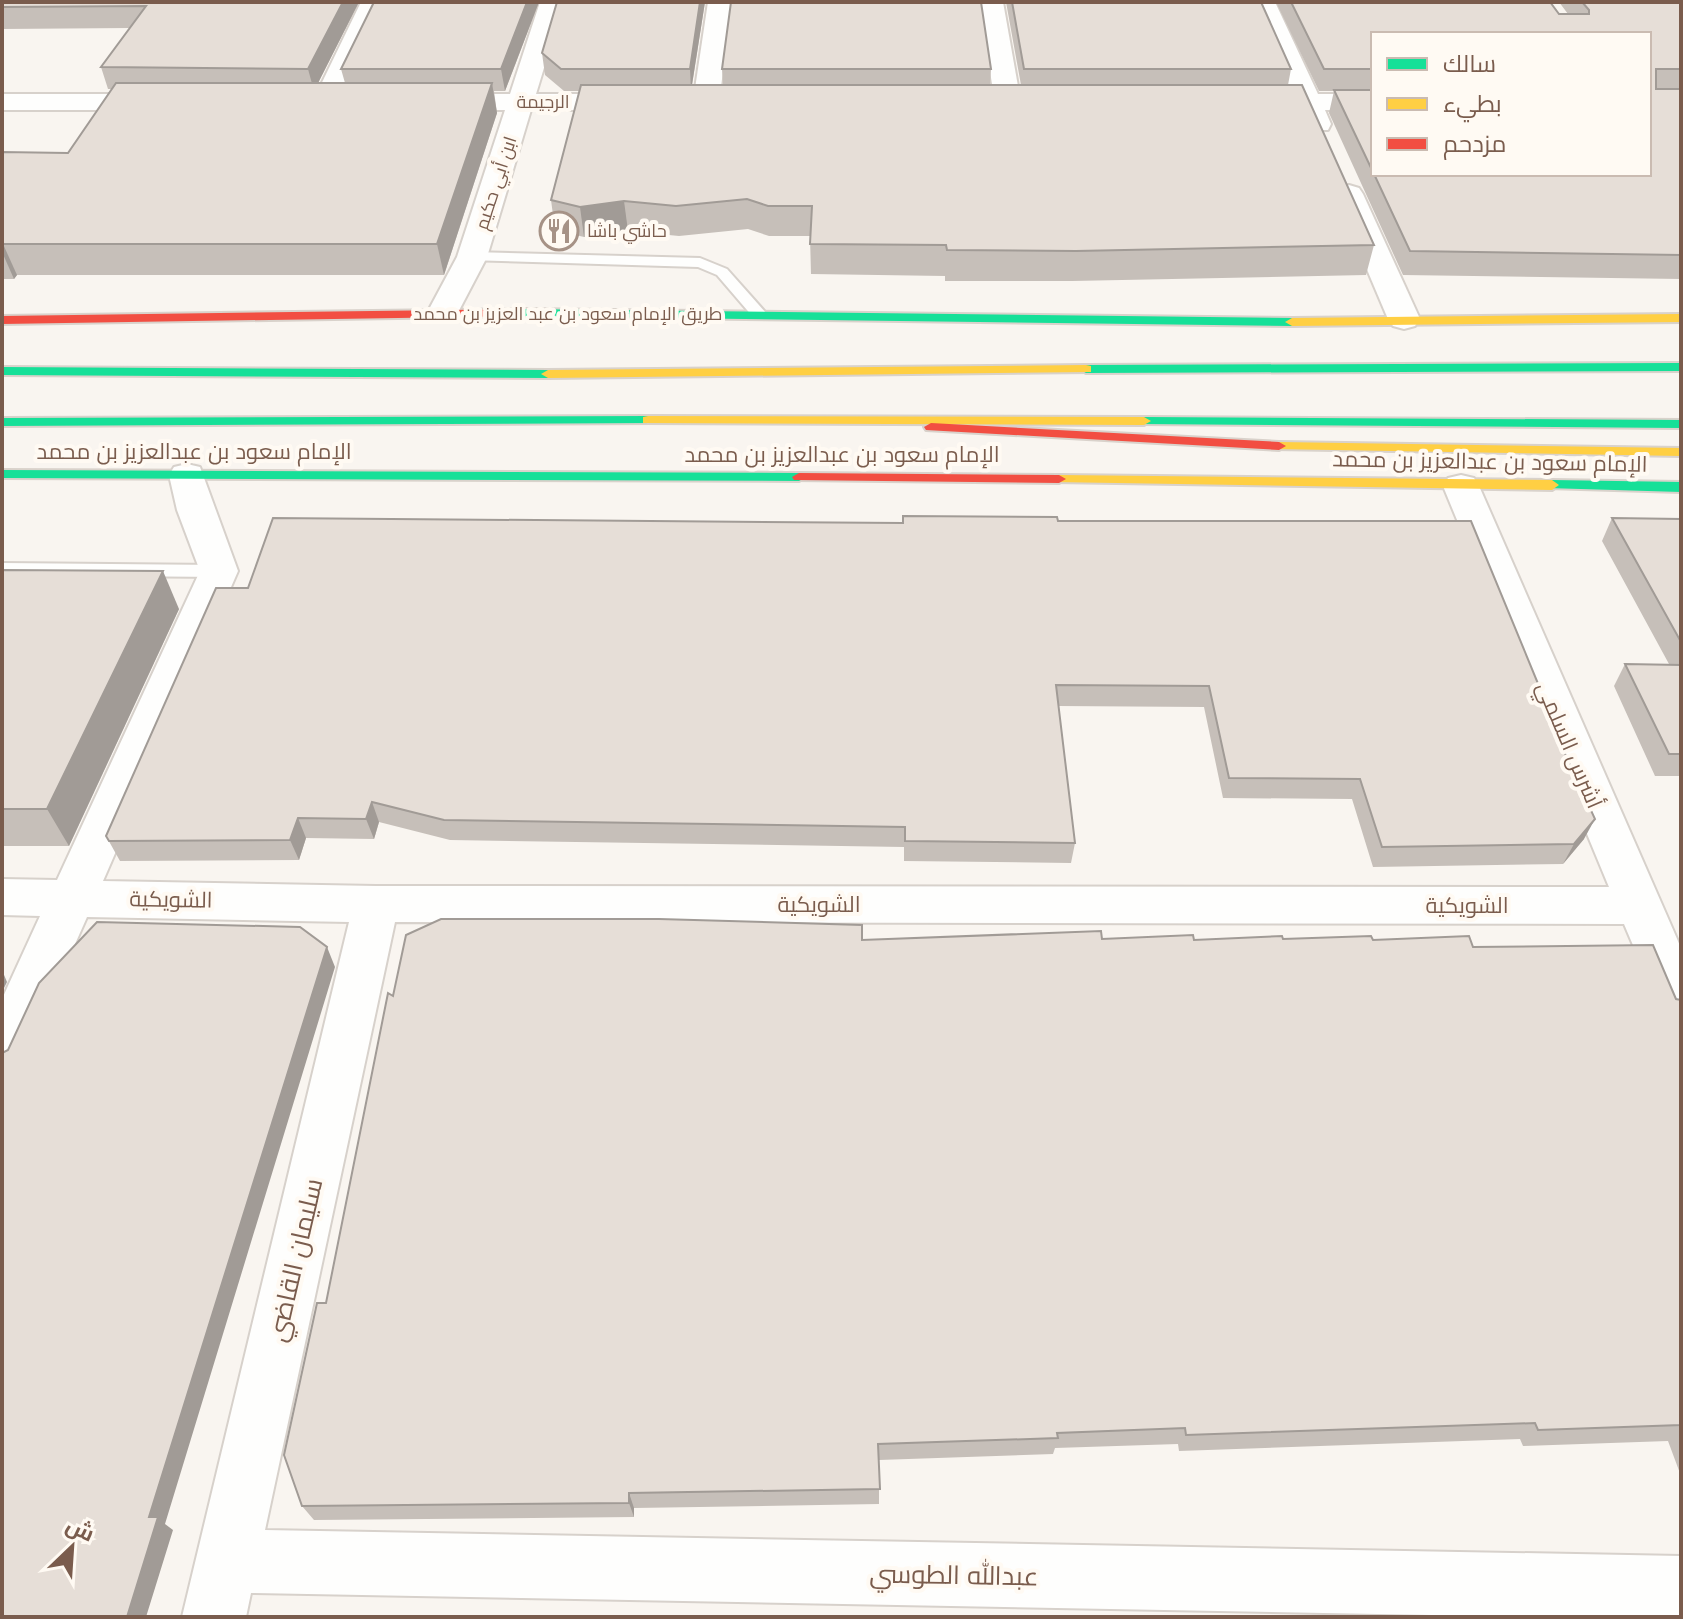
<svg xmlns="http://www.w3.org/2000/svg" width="1683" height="1619" font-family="Helvetica,Cairo,sans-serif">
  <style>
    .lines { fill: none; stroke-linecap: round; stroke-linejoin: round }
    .lane-casing { stroke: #d7d1cb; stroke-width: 4 }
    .street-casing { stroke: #d7d1cb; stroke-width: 4 }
    .fast-casing { stroke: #d9d2cb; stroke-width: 4 }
    .slow-casing { stroke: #d9d2cb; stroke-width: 4 }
    .jam-casing { stroke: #d9d2cb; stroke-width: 4 }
    .lane { fill: #fefefd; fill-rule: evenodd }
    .street { fill: #fefefd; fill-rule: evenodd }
    .fast { fill: #16e098; fill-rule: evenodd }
    .slow { fill: #ffcf43; fill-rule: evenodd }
    .jam { fill: #f24e42; fill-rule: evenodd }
    .wall { fill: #c6bfb9; fill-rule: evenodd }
    .shaded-wall { fill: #a19b96 }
    .building { fill: #e6ded7; stroke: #a19b96; stroke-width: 2 }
    .labels { text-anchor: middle; stroke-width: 8; stroke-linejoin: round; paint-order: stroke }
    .far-street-label { font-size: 18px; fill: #7a5c4d; stroke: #fffaf3 }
    .far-poi-label { font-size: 18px; fill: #7a5c4d; stroke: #fffaf3; text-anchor: start }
    .street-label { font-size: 22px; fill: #7a5c4d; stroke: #fffaf3 }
    .near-street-label { font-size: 26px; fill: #7a5c4d; stroke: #fffaf3 }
  </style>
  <rect width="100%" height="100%" fill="#f9f5f0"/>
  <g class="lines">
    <defs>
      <g id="lane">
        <polygon points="472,252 700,258 727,269 767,314 765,317 753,317 717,275 698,267 467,260 464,257"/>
        <polygon points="2,563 219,565 229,571 219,577 2,575"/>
      </g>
      <g id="street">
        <polygon points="361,2 385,2 339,101 335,107 317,107 313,101"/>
        <polygon points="540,2 564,2 536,94 636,94 645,96 649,102 645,108 636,110 531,110 487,257 454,320 443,322 432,320 427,313 457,257 505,110 436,110 427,108 423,102 427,96 436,94 510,94"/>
        <polygon points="708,2 732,2 719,102 715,108 697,108 693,102"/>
        <polygon points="979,2 1003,2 1021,103 1017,109 999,109 995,103"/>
        <polygon points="1251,2 1275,2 1318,94 1373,94 1373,110 1325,110 1331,124 1328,130 1308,130 1298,110 1243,108 1239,102 1243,96 1291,94"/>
        <polygon points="2,94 164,94 173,96 177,102 173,108 164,110 2,110"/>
        <polygon points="1349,185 1359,188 1363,194 1420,319 1415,326 1404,329 1393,326 1388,319 1335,194 1339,188"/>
        <polygon points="187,464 200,467 238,571 103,881 376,886 1609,887 1443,486 1448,478 1461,475 1474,478 1479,486 1681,948 1681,1024 1664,1018 1624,924 395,922 265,1530 1681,1556 1681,1617 1538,1617 251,1593 246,1617 182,1617 349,922 87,917 20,1068 2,1074 2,999 40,916 2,915 2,879 57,880 200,571 177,510 169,475 174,467"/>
      </g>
      <g id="fast">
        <polygon points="520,309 1292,318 1299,322 1292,326 515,316 515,310"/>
        <polygon points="1681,363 1681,371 1086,373 1079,369 1086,365"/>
        <polygon points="2,367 548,370 555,374 548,378 2,375"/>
        <polygon points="648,416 653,417 653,423 2,426 2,418"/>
        <polygon points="1144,417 1681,420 1681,428 1139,424 1137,421"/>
        <polygon points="2,470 799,473 806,477 799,481 2,478"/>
        <polygon points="1552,480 1681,482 1681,492 1547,488 1547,482"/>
      </g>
      <g id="slow">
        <polygon points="1681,314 1681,322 1292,326 1285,322 1292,318"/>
        <polygon points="1086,365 1091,366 1091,372 548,378 541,374 548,370"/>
        <polygon points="648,416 1144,417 1151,421 1144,425 643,423 643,417"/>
        <polygon points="1279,442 1681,448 1681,456 1274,449 1274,443"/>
        <polygon points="1059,475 1552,480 1559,485 1552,490 1054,482 1054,476"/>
      </g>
      <g id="jam">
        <polygon points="520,309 525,310 525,316 2,324 2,316"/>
        <polygon points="931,423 1279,442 1286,446 1279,450 926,430 924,427"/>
        <polygon points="799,473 1059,475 1066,479 1059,483 794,480 792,477"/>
      </g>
    </defs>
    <use href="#lane" class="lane-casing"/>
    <use href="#street" class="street-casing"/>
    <use href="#fast" class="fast-casing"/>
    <use href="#slow" class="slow-casing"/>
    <use href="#jam" class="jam-casing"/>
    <use href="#lane" class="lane"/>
    <use href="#street" class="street"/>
    <use href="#fast" class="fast"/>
    <use href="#slow" class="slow"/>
    <use href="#jam" class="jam"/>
  </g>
  <g class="wall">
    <polygon points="2,2 359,2 318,83 345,83 341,69 374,2 539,2 505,91 494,91 497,113 444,275 17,275 14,279 2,279 2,152 68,153 112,89 108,89 101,67 130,28 2,29"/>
    <polygon points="705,2 692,85 723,85 722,69 991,69 990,85 1021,85 1006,2 1261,2 1291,69 1288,85 1374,245 1366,275 1072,281 945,281 945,276 811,274 810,236 769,236 748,229 679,236 628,231 584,237 555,230 551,200 579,91 564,91 545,75 542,53"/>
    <path d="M1276,2H1550L1559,14H1568L1559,2H1681V279L1403,275L1329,113L1334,91H1319ZM1373,34L1649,174H1373Z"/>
    <polygon points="1612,518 1681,519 1681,776 1655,776 1614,686 1625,664 1669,664 1602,541"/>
    <polygon points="1058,521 1539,686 1536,691 1584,839 1563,864 1373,867 1352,799 1223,798 1204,707 1058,706 1075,843 1071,863 904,861 904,847 450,840 379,822 374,839 306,838 299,860 120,861 106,836 248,588 903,523"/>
    <polygon points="2,570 179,609 69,846 2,846"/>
    <polygon points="1102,939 1373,940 1473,947 1681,1000 1681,1476 1668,1441 1523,1446 1520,1439 1179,1451 1178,1444 1055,1448 1053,1454 879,1460 879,1504 634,1508 634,1517 314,1520 302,1506 326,1303 393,996 862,940"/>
  </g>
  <g class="shaded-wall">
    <polygon points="343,2 359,2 314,91 308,69"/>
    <polygon points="527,2 539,2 505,91 501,69"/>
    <polygon points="700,2 705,2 691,91 690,69"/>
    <polygon points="492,83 497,113 444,275 437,244"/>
    <polygon points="624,201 628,231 584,237 580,207"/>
    <polygon points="3,244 17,275 14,279 2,252"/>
    <polygon points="163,571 179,609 69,846 47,809"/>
    <polygon points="372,802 379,822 374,839 366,819"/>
    <polygon points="298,818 306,838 299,860 290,840"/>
    <polygon points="1595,819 1584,839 1563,864 1574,844"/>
    <polygon points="327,947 335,967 165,1524 173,1530 146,1617 127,1617 149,1517"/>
    <polygon points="2,970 7,982 2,992"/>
    <polygon points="629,1493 634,1508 634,1517 629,1503"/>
  </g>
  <g class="building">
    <polygon points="2,2 343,2 308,69 101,67 146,6 2,7"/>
    <polygon points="374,2 527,2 501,69 341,69"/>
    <polygon points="557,2 700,2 690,69 561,69 542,53"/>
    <polygon points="731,2 981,2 991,69 722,69"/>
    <polygon points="1012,2 1261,2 1291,69 1024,69"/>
    <polygon points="1291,2 1550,2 1559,14 1589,14 1589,10 1582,2 1681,2 1681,69 1656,69 1656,89 1681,89 1681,255 1410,251 1374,174 1649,174 1649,34 1373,34 1373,69 1324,69"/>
    <polygon points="116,83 492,83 437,244 3,244 2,245 2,152 68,153"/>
    <polygon points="581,85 1302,85 1374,245 1076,251 947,250 946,245 810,244 812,206 768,206 747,199 676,206 624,201 580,207 551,200"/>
    <polygon points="1334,90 1373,90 1373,172"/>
    <polygon points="903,516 1057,517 1058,521 1471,521 1539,686 1534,686 1595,819 1574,844 1382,847 1360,779 1229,778 1209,686 1056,685 1075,843 905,841 905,827 444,820 372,802 366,819 298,818 290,840 109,841 106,836 216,588 248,588 273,518 903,523"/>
    <polygon points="1612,518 1681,519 1681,642"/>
    <polygon points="2,570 163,571 47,809 2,809"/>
    <polygon points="1625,664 1681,665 1681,754 1669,754"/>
    <polygon points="441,919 659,919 862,925 862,940 1101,931 1102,939 1193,935 1194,940 1282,936 1283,939 1371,936 1373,940 1469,936 1473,947 1653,945 1676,999 1681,1000 1681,1425 1538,1430 1535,1423 1186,1435 1185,1428 1057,1433 1058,1438 878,1444 880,1489 629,1493 629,1503 302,1506 284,1455 317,1303 326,1303 388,993 393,996 406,935"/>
    <polygon points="97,922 300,927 327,947 149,1517 158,1517 127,1617 2,1617 2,1053 8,1050 39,983"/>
  </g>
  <defs>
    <symbol id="restaurant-ring" viewBox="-11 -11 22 22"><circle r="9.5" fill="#fffaf3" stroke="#a69286" stroke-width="1.5"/><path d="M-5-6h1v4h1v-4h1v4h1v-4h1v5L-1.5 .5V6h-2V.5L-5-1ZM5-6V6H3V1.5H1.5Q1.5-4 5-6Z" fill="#a69286"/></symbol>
  </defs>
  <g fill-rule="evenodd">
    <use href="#restaurant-ring" x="537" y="209" width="44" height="44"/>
  </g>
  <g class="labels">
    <g class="far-street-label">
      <text x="543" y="108">الرجيمة</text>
      <text transform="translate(496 183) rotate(-72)" y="6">ابن أبي حكيم</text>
      <text x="568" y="320">طريق الإمام سعود بن عبد العزيز بن محمد</text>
    </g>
    <g class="far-poi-label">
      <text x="587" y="237">حاشي باشا</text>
    </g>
    <g class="street-label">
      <text x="194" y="459">الإمام سعود بن عبدالعزيز بن محمد</text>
      <text x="842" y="462">الإمام سعود بن عبدالعزيز بن محمد</text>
      <text transform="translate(1490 461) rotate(1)" y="8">الإمام سعود بن عبدالعزيز بن محمد</text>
      <text transform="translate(1570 745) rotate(67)" y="8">أشرس السلمي</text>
      <text transform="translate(171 899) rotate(1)" y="8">الشويكية</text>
      <text x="819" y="912">الشويكية</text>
      <text x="1467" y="913">الشويكية</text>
    </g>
    <g class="near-street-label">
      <text transform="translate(295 1260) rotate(-77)" y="9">سليمان القاضي</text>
      <text transform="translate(954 1575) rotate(1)" y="9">عبدالله الطوسي</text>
    </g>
  </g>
  <rect width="1683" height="1619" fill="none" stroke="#7a5c4d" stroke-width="8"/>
  <rect x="1371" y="32" width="280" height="144" fill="#fffaf3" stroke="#cabbb1" stroke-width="2"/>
  <rect x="1387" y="58" width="40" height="12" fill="#16e098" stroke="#cabbb1" stroke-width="2"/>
  <text x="1443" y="72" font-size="24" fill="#7a5c4d">سالك</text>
  <rect x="1387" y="98" width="40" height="12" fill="#ffcf43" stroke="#cabbb1" stroke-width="2"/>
  <text x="1443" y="112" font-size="24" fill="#7a5c4d">بطيء</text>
  <rect x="1387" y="138" width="40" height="12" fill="#f24e42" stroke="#cabbb1" stroke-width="2"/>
  <text x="1443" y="152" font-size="24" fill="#7a5c4d">مزدحم</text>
  <g transform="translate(72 1547) rotate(25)" stroke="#fffaf3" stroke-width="6" paint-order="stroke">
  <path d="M0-6L14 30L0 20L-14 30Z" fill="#7a5c4d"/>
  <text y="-12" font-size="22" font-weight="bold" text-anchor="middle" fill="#7a5c4d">ش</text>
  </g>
</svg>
